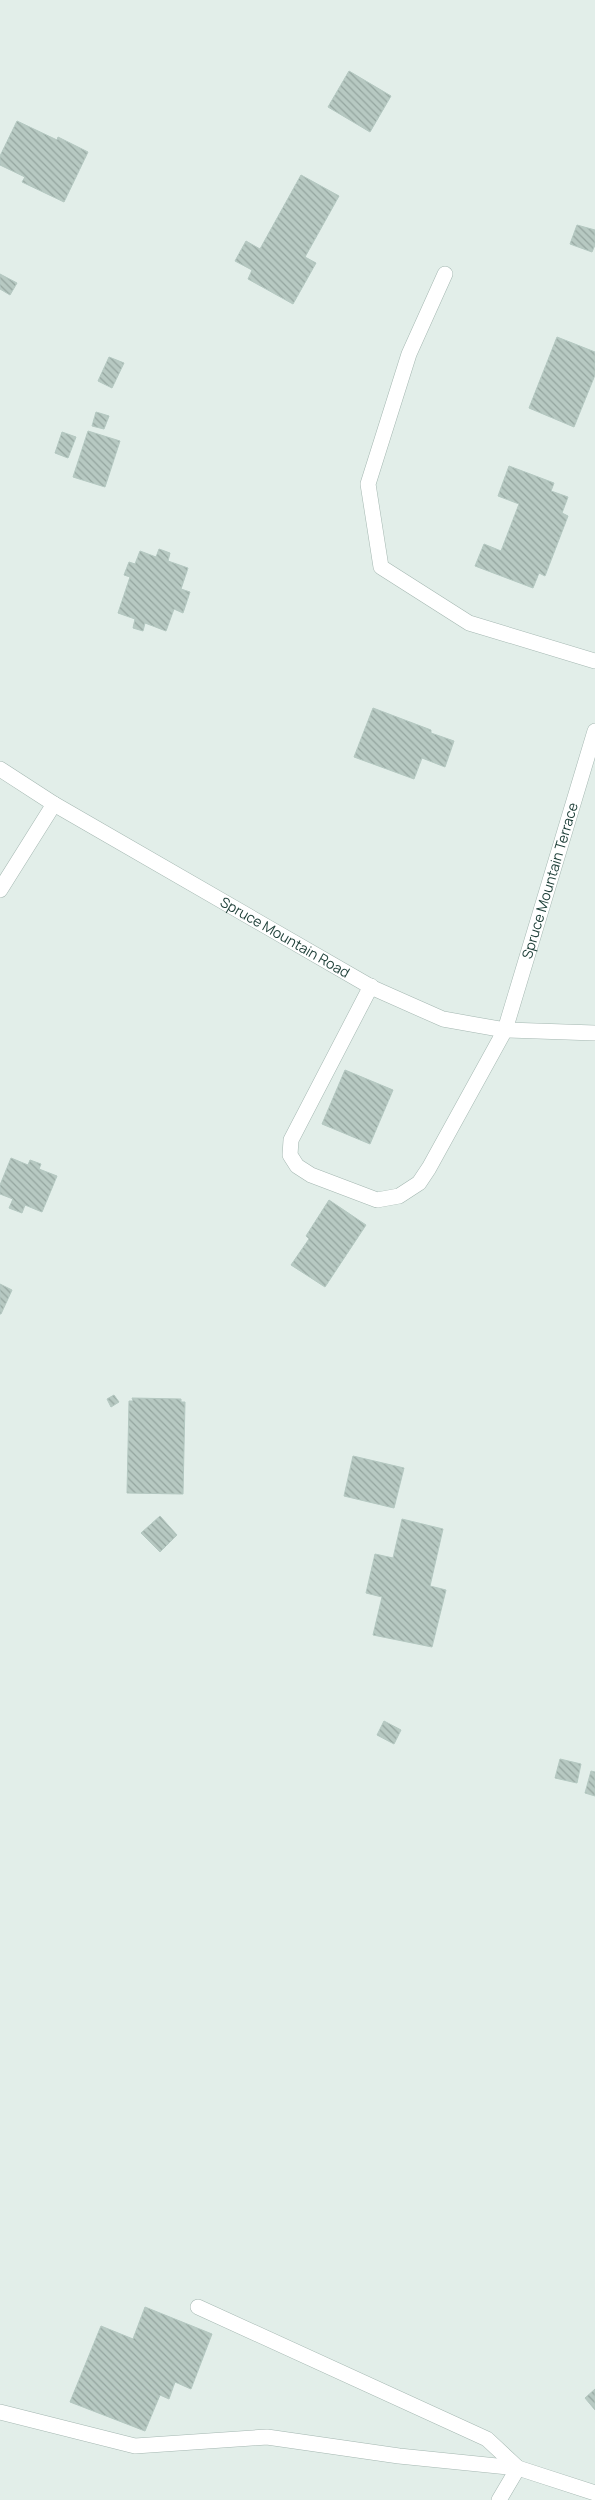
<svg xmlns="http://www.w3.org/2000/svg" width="595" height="2500" font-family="Manrope,sans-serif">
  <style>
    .building { fill: url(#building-back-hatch); stroke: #b4c8c1 }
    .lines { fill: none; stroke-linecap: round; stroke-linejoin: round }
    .lane-casing { stroke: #a4b7b1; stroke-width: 16 }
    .street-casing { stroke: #a4b7b1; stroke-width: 16 }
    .lane { stroke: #fff; stroke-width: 15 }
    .street { stroke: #fff; stroke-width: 15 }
    .labels { text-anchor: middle; stroke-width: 4.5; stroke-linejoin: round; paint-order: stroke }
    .street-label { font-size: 14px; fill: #20413a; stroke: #f3faf7 }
  </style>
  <defs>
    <pattern id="building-back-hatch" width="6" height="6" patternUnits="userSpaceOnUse" patternTransform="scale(1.25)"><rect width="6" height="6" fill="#b7c9c2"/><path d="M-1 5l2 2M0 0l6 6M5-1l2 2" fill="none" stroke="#94a59f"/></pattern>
  </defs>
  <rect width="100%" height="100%" fill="#e2eee9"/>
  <g class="building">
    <polygon points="349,71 391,96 370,132 328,107"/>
    <polygon points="17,121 57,140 58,137 88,152 64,202 22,182 25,177 0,165 0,156"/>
    <polygon points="301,175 339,196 305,257 316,263 293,304 248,279 252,270 235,261 246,241 260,249"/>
    <polygon points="577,225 595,230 595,245 592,252 570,244"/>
    <polygon points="0,274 17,283 10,295 0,289"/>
    <polygon points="557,337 595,352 595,375 574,427 529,408"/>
    <polygon points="109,357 124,363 112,388 98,381"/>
    <polygon points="96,412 109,416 104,429 92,426"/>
    <polygon points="88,431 120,441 105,487 73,477"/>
    <polygon points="62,432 76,437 68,458 55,453"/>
    <polygon points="509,466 554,483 551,491 568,497 562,513 568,516 545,576 539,573 533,588 475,566 484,544 501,551 519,504 498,496"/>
    <polygon points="159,549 170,553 168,561 188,568 181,589 190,592 183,613 174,609 166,631 145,623 143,631 133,628 135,619 118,613 130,577 124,575 129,562 135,564 140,551 156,557"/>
    <polygon points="373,708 431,730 431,733 454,741 445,767 422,758 414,779 354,757"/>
    <polygon points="345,1070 393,1090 370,1144 322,1124"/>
    <polygon points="11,1158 28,1165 30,1160 41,1164 39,1169 57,1176 42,1212 25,1205 22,1213 9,1208 13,1199 0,1194 0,1185"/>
    <polygon points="329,1200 366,1225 325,1287 291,1265 309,1239 306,1236"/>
    <polygon points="0,1284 12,1290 1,1314 0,1314"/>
    <polygon points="114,1395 119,1402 111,1407 107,1399"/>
    <polygon points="132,1398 181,1399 181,1402 185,1402 183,1494 127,1493 129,1401 133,1401"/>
    <polygon points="353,1456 404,1468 394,1508 344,1496"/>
    <polygon points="160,1516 177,1535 160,1552 141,1533"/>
    <polygon points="402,1519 443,1529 430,1586 446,1590 432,1647 373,1635 382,1597 366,1593 375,1554 393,1558"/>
    <polygon points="384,1721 401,1730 394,1744 377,1735"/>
    <polygon points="560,1759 581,1764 577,1783 555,1778"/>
    <polygon points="591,1771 595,1772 595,1796 585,1793"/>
    <polygon points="145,2307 212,2334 191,2389 175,2382 169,2399 160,2395 145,2431 70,2402 101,2326 133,2339"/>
    <polygon points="595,2389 595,2410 585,2398"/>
  </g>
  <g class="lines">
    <defs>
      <g id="lane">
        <polyline points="445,274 409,354 368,484 381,567 469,623 595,661"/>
        <polyline points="371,986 291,1140 290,1155 297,1166 311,1175 377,1200 399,1196 419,1183 429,1168 505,1030"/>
        <polyline points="198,2307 487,2439 518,2468 499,2500"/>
        <polyline points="0,2412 135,2446 267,2437 399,2456 518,2468 595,2493"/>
      </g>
      <g id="street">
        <path id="s1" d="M0,769L54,804L373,988L443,1019L505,1030L595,1033"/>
        <polyline points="0,890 54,804"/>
        <path id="s2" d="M505,1030L595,731"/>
      </g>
    </defs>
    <use href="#lane" class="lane-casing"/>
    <use href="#street" class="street-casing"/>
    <use href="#lane" class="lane"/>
    <use href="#street" class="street"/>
  </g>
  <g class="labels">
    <g class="street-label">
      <text dy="5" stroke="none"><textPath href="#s2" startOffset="156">Spruce Mountain Terrace</textPath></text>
      <text dy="5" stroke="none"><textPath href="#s1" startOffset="331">Spruce Mountain Road</textPath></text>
    </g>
  </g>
</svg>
